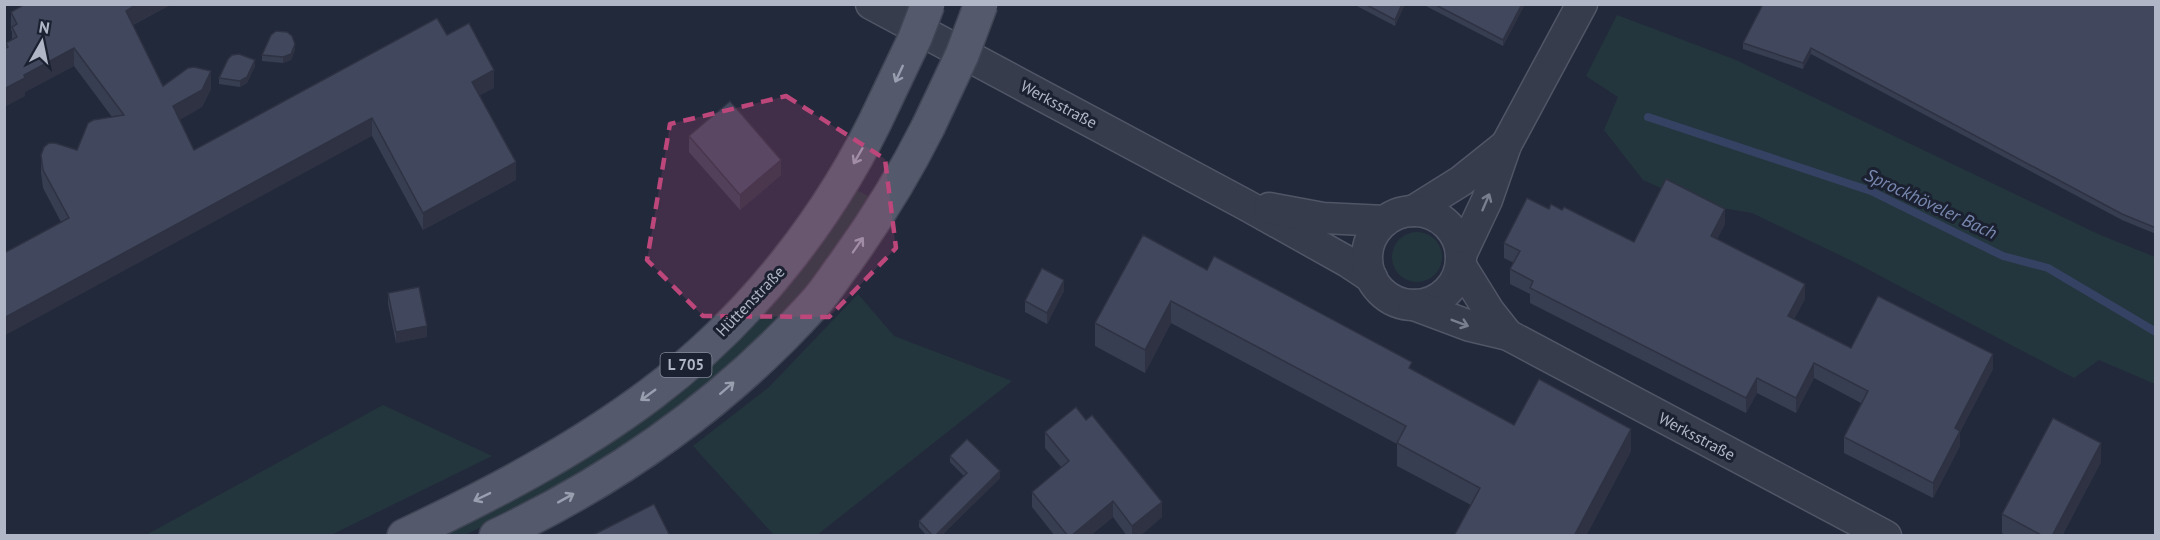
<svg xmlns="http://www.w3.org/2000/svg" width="2160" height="540" font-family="'PT Sans',sans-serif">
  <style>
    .green { fill: #24363d }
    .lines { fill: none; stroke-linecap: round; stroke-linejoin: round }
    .stream { stroke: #364263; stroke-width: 8 }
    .minor-casing { stroke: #515666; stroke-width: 33 }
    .major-casing { stroke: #3f4554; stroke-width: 36 }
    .minor { stroke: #363c4c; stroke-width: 30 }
    .major { stroke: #545a6c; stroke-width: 33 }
    .major-bridge-casing { stroke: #3f4554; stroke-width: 36; stroke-linecap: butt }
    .major-bridge { stroke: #545a6c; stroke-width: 33 }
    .wall { fill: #383e51 }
    .shaded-wall { fill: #2e3242 }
    .building { fill: #41485e; stroke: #2e3242; stroke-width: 1.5 }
    .oneway { stroke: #9a9fb0 }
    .oneway2 { stroke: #7a7f90 }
    .marked { fill: #bd477b; fill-opacity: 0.2; stroke: #bd477b; stroke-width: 4.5; stroke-dasharray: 12 8; stroke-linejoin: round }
    .labels { text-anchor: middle; stroke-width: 6; stroke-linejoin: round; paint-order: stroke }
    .shield { fill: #1b2130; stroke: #84899a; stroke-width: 1.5 }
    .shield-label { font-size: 15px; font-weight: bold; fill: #b1b6c7 }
    .street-label { font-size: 16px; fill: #b1b6c7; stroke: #1b2130 }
    .water-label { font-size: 18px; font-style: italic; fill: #7988b0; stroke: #1b2130 }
  </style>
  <rect width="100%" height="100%" fill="#22293b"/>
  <g class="green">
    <polygon points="1617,15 1736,60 2098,234 2155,257 2155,384 2099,360 2074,378 1854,262 1752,213 1697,204 1643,180 1604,130 1618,97 1586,76"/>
    <polygon points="855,189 872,198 854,226 808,285 754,342 694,396 625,446 534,501 465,535 441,536 541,484"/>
    <circle cx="1417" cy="257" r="25"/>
    <polygon points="858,294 894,336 1012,381 817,535 774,535 693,446 769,387"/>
    <polygon points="383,405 492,456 331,535 146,535"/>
  </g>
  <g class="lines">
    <polyline class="stream" points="1648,117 1871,191 2003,256 2048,268 2156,332"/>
    <defs>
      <g id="minor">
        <polyline points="871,4 1246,205 1348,262 1372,278"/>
        <polyline points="1269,208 1323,218 1385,221"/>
        <polyline points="1413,211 1461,181 1506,145"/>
        <circle cx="1414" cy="258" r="47"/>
        <polyline points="1461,255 1487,200 1506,145 1582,4"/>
        <polyline points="1461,266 1489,311 1508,335"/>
        <polyline points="1414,305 1470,326 1508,335 1886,536"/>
      </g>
      <g id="major">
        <path d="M404,536C490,495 575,451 651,394C751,319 832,216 884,103"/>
        <path d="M496,536C616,479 726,402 815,303C826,291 835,276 845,263C876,220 904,175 928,127"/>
      </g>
    </defs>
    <use href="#minor" class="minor-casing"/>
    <use href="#major" class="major-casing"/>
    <use href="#minor" class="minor"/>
    <use href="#major" class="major"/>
    <defs>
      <g id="major-bridge">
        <polyline points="884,103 915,38 928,4"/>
        <polyline points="928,127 962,55 981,4"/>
      </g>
    </defs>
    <use href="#major-bridge" class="major-bridge-casing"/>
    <use href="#major-bridge" class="major-bridge"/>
  </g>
  <g class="wall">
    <polygon points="25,4 172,4 133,25 163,86 211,89 202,107 179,120 194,150 447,35 494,88 480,95 516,180 423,230 372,136 61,222 43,188 41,173 41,155 77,150 112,117 74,66 25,92 25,96 4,107 4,49 6,48 6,43 12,40 12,32 11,30 11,12"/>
    <polygon points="1353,4 1405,4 1395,26"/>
    <polygon points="1422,4 1525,4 1503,46"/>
    <polygon points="2156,4 2156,234 2122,220 1811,54 1803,69 1743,49 1743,43"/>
    <polygon points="295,50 291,60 283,63 262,61 262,55"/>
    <polygon points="255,66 247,83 240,87 219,84 219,78"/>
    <polygon points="689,136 781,175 740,210 689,152"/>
    <polygon points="1549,209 1634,242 1725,224 1717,239 1805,299 1794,319 1851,348 1993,369 1960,432 1960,446 1933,498 1844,453 1844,437 1861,403 1814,378 1796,413 1757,393 1746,413 1530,303 1530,294 1510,284 1510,269 1514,263 1504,258 1504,243"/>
    <polygon points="1207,270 1412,369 1514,425 1631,451 1586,536 1454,536 1471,505 1397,466 1397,444 1171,323 1145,373 1095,346 1095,323"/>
    <polygon points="1064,291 1047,324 1025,312 1025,301"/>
    <polygon points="388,293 427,337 396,343 388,304"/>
    <polygon points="1045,432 1162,517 1140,536 1127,536 1113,517 1090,536 1055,536 1032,507 1032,492 1062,468 1045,448"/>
    <polygon points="950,456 1000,478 941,536 927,536 919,527 919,521 964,476 950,462"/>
    <polygon points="2101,462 2062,536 2007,536 2002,533 2002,514"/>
  </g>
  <g class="shaded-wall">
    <polygon points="137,4 172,4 126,28 126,11"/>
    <polygon points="1402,4 1405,4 1395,26 1395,20"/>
    <polygon points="1522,4 1525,4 1503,46 1503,40"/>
    <polygon points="295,44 295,50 291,60 283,63 283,57"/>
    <polygon points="74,48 74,66 25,92 25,96 4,107 4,89 24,75"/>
    <polygon points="1811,48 1811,54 1803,69 1803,63"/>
    <polygon points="255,60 255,66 247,83 240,87 240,81"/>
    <polygon points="494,70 494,88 472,99 472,82"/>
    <polygon points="211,71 211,89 202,107 173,124 173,106"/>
    <polygon points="372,118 372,136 4,336 4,318"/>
    <polygon points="781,160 781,175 740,210 740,195"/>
    <polygon points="516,162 516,180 423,230 423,213"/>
    <polygon points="1725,209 1725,224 1711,251 1711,236"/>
    <polygon points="1064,280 1064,291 1047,324 1047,313"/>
    <polygon points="1805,284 1805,299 1788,331 1788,316"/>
    <polygon points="1171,301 1171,323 1145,373 1145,350"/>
    <polygon points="427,326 427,337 396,343 396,332"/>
    <polygon points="1993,354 1993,369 1960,432 1960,446 1933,498 1933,483 1955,428"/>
    <polygon points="1814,363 1814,378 1796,413 1796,398"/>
    <polygon points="1757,378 1757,393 1746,413 1746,398"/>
    <polygon points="1631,429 1631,451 1586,536 1574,536"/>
    <polygon points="2101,443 2101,462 2062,536 2052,536"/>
    <polygon points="1000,471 1000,478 941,536 935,536"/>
    <polygon points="1113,501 1113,517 1090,536 1071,536"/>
    <polygon points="1162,502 1162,517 1140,536 1132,536 1132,526"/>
  </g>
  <g class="building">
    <polygon points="25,4 137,4 126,11 163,86 188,68 194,67 211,71 202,90 173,106 194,150 437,18 447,35 469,23 494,70 472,82 516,162 423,213 372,118 4,318 4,253 69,218 43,170 41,155 44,147 49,143 55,143 77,150 88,123 93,120 124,115 74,48 24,75 25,78 4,89 4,49 8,47 6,43 17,37 12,27 17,24 11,12"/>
    <polygon points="1365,4 1402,4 1395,20"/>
    <polygon points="1434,4 1522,4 1503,40"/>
    <polygon points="1763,4 2156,4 2156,228 2122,214 1811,48 1803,63 1743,43"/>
    <polygon points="276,31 287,32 292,36 295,44 291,54 283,57 262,55 271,35"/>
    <polygon points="239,54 255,60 247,77 240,81 219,78 228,59 232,55"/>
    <polygon points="730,101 781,160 740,195 689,136"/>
    <polygon points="1666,179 1725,209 1711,236 1805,284 1788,316 1851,348 1878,296 1993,354 1955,428 1960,431 1933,483 1844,437 1868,391 1814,363 1796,398 1757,378 1746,398 1530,288 1533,281 1510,269 1520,251 1504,243 1527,198 1549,209 1551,204 1562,210 1564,207 1634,242"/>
    <polygon points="1143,235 1207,270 1214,256 1412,362 1409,368 1514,425 1539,379 1631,429 1574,536 1454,536 1480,488 1397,443 1406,426 1171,301 1145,350 1095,323"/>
    <polygon points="1042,268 1064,280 1047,313 1025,301"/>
    <polygon points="419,287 427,326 396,332 388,293"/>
    <polygon points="1076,407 1086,420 1092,415 1162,502 1132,526 1113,501 1071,536 1068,536 1032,492 1069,461 1045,432"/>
    <polygon points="2053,418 2101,443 2052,536 2043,536 2002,514"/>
    <polygon points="967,439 1000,471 935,536 933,536 919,521 967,473 950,456"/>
    <polygon points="654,504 670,536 591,536"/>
  </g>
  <defs><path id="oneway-shaft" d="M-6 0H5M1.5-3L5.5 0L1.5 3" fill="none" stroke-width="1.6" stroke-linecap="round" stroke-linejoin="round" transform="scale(1.5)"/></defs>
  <g class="oneway">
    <use href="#oneway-shaft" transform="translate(899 74) rotate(115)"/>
    <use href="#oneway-shaft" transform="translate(858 156) rotate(120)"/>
    <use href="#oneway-shaft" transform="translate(858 245) rotate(-55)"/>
    <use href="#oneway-shaft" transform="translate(727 388) rotate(-41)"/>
    <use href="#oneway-shaft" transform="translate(648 395) rotate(144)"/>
    <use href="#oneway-shaft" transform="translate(482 497) rotate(154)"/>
    <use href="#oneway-shaft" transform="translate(566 498) rotate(-29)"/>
  </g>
  <g class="oneway2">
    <use href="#oneway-shaft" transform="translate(1486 202) rotate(-67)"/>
    <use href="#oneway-shaft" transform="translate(1460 323) rotate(21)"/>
  </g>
  <path class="marked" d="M786,96L885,159L896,248L829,317L703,316L647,260L670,124Z"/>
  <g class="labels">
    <rect class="shield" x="660.5" y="353" width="51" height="24" rx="4.5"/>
    <g class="shield-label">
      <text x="686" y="370">L 705</text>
    </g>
    <g class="street-label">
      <text transform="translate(1059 104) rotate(28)" y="6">Werksstraße</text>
      <text transform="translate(750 301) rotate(-46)" y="6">Hüttenstraße</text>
      <text transform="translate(1697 436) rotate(28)" y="6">Werksstraße</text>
    </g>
    <g class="water-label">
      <text transform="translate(1931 204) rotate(25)" y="6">Sprockhöveler Bach</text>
    </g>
  </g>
  <rect width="2160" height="540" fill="none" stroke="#b1b6c7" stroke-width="12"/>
  <g transform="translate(42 42) rotate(9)" stroke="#1b2130" stroke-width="4.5" paint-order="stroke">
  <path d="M0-4.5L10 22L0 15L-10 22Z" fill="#b1b6c7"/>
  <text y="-9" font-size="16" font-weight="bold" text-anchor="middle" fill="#b1b6c7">N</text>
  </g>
</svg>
